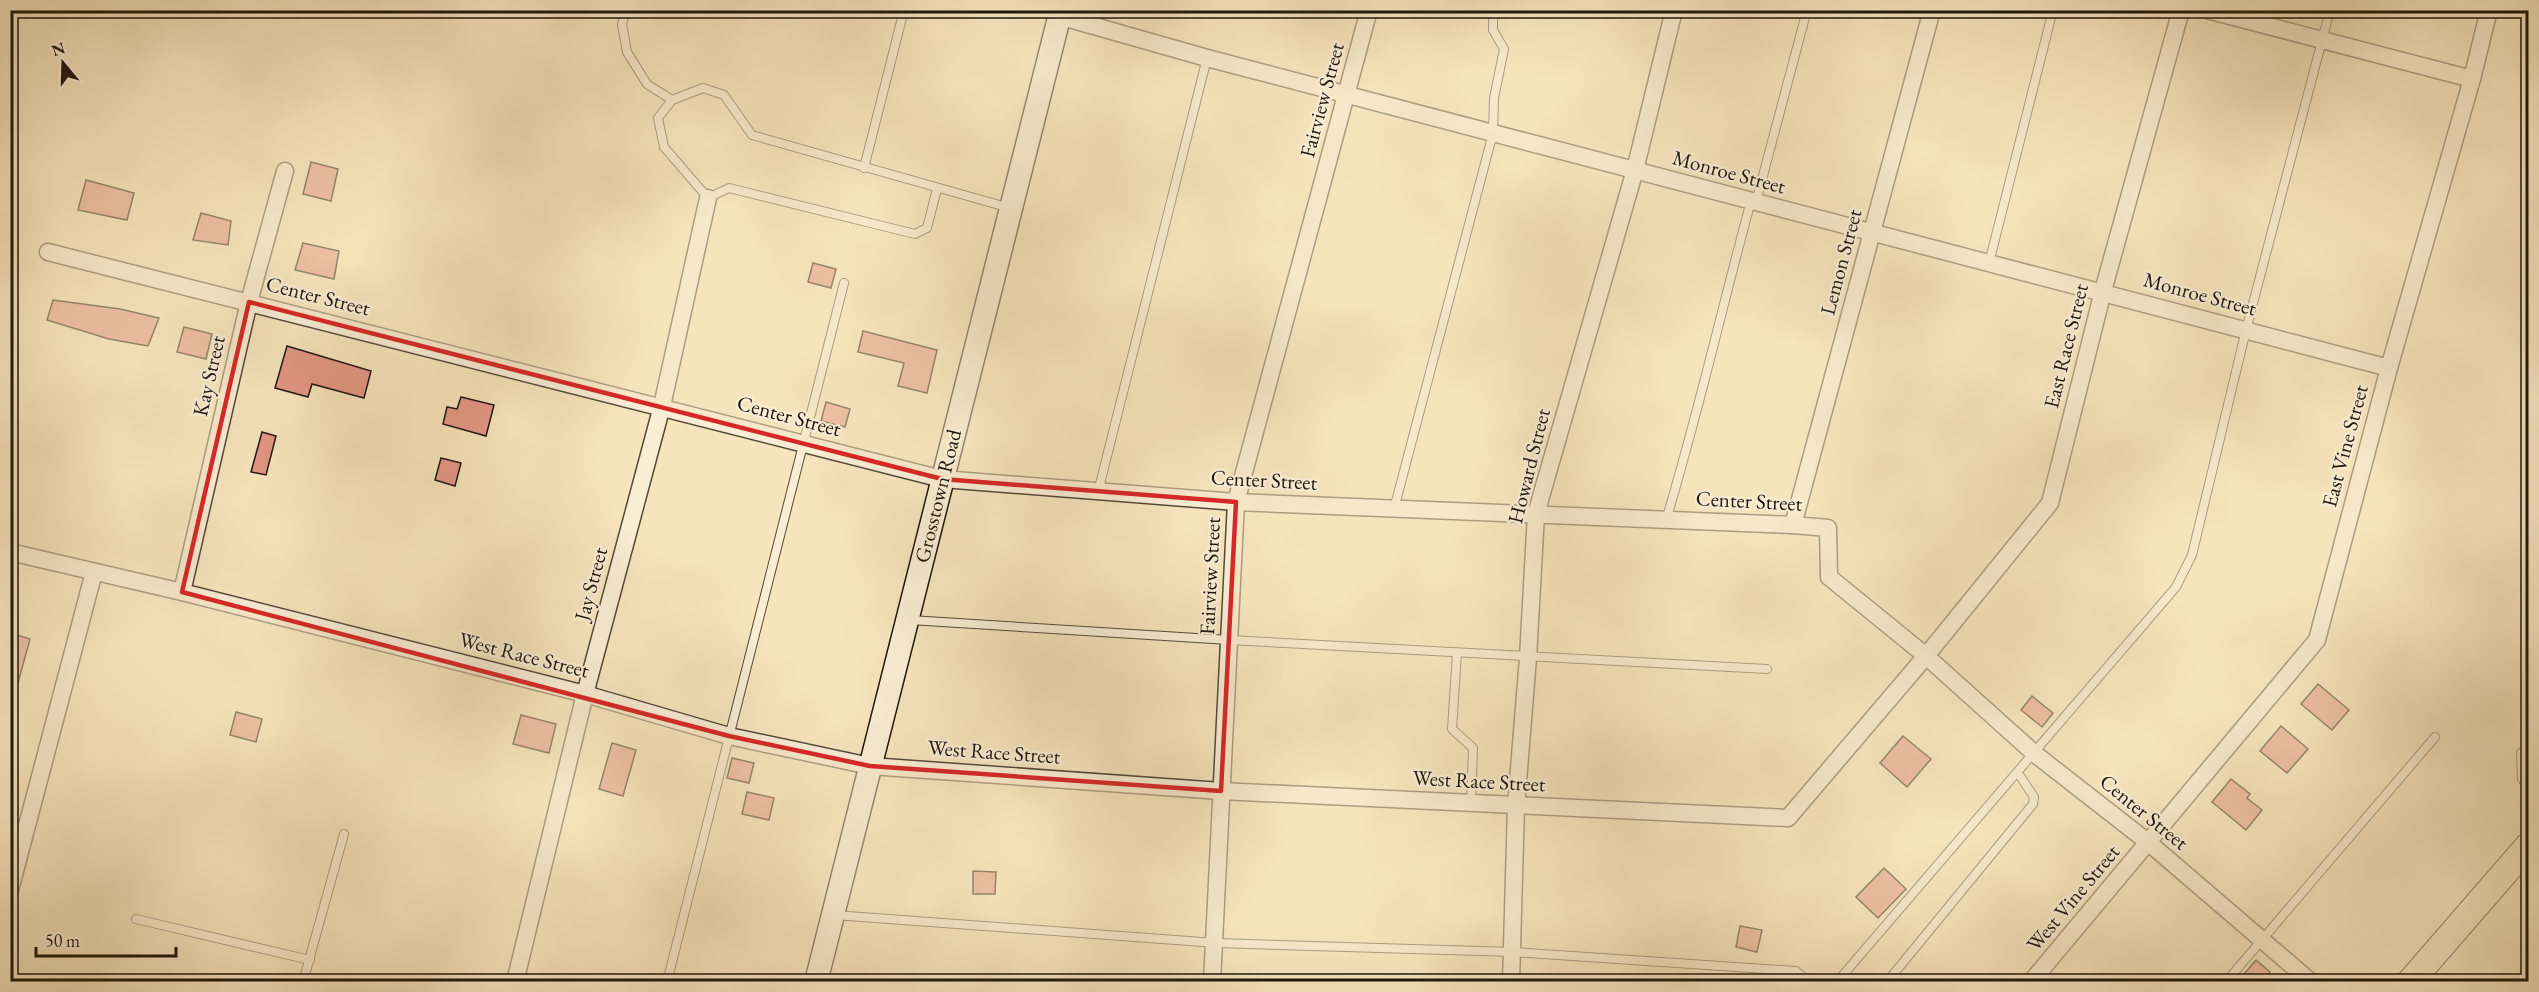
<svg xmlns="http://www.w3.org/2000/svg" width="2539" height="992" font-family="'EB Garamond',serif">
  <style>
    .building { fill: #e39685; stroke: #1e160d; stroke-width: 1.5 }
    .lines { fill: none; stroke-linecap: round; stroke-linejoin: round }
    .lane-casing { stroke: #544a39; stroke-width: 10 }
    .street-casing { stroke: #544a39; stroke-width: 19 }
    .secondary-casing { stroke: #1e160d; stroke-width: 25 }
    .primary-casing { stroke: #1e160d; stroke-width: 28 }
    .lane { stroke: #f9edd4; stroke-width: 8 }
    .street { stroke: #f9edd4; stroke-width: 16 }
    .secondary { stroke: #f9edd4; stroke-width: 22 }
    .primary { stroke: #f6e4bd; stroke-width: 26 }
    .marked { fill: none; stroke: #d62828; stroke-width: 4.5; stroke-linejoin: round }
    .labels { text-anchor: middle; stroke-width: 4.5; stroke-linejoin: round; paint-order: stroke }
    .street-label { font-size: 21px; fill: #1e160d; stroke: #f9edd4 }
  </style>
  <rect width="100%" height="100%" fill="#f6e4bd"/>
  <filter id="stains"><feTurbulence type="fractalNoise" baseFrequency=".00333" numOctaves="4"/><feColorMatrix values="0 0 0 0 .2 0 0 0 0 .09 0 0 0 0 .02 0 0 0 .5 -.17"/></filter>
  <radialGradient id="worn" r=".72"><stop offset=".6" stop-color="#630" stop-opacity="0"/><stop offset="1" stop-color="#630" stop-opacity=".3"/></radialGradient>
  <g class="building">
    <polygon points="311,162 338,169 331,201 303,194"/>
    <polygon points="86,180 134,193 127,220 78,210"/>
    <polygon points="201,213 231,221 228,245 193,240"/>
    <polygon points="303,243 339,251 334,279 295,270"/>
    <polygon points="813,263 836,269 831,288 808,282"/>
    <polygon points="53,300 120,309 159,318 148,346 109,339 47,320"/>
    <polygon points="184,327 212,334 206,359 177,352"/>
    <polygon points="863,331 937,350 927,393 898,386 904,363 858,352"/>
    <polygon points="287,346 371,371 364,398 312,384 308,397 275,388"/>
    <polygon points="461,397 494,405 486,436 443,424 447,407 457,409"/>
    <polygon points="826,402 850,409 845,427 821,421"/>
    <polygon points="262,432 276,436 266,475 251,472"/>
    <polygon points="441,458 461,463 455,486 435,480"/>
    <polygon points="10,633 30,639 15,694 10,693"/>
    <polygon points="2318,684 2349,710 2332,730 2301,704"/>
    <polygon points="2032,696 2053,713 2042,727 2021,710"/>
    <polygon points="236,712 262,719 256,742 230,735"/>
    <polygon points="521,715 556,724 549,753 513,744"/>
    <polygon points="2281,726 2308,749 2287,773 2260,751"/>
    <polygon points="1903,736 1931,759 1907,787 1880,763"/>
    <polygon points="612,743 636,750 623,796 599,789"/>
    <polygon points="732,758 754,763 749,783 727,778"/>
    <polygon points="2231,779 2250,794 2247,798 2262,810 2246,830 2212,802"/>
    <polygon points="747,792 774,798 769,820 742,814"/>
    <polygon points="1884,868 1906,889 1878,918 1856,897"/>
    <polygon points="973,871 996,872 995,894 973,894"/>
    <polygon points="1740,926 1762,930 1757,952 1736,947"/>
    <polygon points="2256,960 2270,972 2262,981 2238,981"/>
  </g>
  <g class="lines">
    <defs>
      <g id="lane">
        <polyline points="626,10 622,24 627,52 647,84 672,100"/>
        <polyline points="1323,14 1324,10"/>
        <polyline points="864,168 904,10"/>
        <polyline points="937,189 927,228 915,234 729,188 708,198 664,147 658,118 672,100 703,88 724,95 752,135 1010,208"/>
        <polyline points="1756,202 1807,10"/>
        <polyline points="1989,263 2053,10"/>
        <polyline points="1098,492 1207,58"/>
        <polyline points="1394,509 1493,133 1494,98 1504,49 1493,30 1493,10"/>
        <path d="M1666,520C1698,415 1722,307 1751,201"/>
        <polyline points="910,620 1229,640 1767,669"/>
        <polyline points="1457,653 1452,729 1473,748 1471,804"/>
        <polyline points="2528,746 2521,753 2522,779 2528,786"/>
        <polyline points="834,915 1216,943 1513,952 1796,971 1809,982"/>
        <polyline points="136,919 310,960"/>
        <polyline points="303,982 344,834"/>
        <polyline points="667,982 844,283"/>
        <polyline points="1837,982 2176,587 2192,555 2246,330 2330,10"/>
        <polyline points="1887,982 2033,804 2034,797 2018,773"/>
        <polyline points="2226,982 2435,737"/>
      </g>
      <g id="street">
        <polyline points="2207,10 2472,79"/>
        <polyline points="1059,16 1207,58 2389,368"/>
        <polyline points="48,252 942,479 1236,502 1793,525 1828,528 1829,577 1926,656 2035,754 2149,843 2311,982"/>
        <polyline points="1793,525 1932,10"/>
        <polyline points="10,552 182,592 585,694 729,736 870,766 1221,791 1788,818 1926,656 2050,503 2103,291 2181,10"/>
        <polyline points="182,592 249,302 285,171"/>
        <polyline points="10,890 94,572"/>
        <polyline points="515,982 585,694 662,406 708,198"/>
        <polyline points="1212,982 1236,502 1369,10"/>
        <polyline points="1511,982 1516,806 1528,658 1536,514 1635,170 1674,10"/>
        <polyline points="2031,982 2317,640 2389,368 2472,79 2489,10"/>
      </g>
      <polyline id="secondary" points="816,982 1061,10"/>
      <polyline id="primary" points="2410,982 2528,846"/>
    </defs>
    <use href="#lane" class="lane-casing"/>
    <use href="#street" class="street-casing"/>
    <use href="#secondary" class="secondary-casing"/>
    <use href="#primary" class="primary-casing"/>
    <use href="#lane" class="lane"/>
    <use href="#street" class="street"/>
    <use href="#secondary" class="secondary"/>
    <use href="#primary" class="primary"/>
  </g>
  <path d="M0 0H2539V992H0ZM249,302L942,479L1236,502L1221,791L870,766L729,736L182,592Z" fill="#f6e4bd" fill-opacity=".55" fill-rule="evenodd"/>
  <path class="marked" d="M249,302L942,479L1236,502L1221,791L870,766L729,736L182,592Z"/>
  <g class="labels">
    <g class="street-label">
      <text transform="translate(1322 100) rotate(-75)" y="7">Fairview Street</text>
      <text transform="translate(1729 172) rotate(15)" y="7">Monroe Street</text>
      <text transform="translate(1841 262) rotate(-75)" y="7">Lemon Street</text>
      <text transform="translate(2200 294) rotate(15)" y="7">Monroe Street</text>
      <text transform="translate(318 296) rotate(14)" y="7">Center Street</text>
      <text transform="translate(2066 346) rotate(-76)" y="7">East Race Street</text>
      <text transform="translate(209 376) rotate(-77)" y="7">Kay Street</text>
      <text transform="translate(789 416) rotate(15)" y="7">Center Street</text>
      <text transform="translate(2345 446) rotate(-75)" y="7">East Vine Street</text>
      <text transform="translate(1529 466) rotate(-76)" y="7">Howard Street</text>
      <text transform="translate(1264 480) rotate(3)" y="7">Center Street</text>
      <text transform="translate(938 496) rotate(-76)" y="7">Grosstown Road</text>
      <text transform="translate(1749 501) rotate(3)" y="7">Center Street</text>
      <text transform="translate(1210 576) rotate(-87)" y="7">Fairview Street</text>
      <text transform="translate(591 584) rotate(-75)" y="7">Jay Street</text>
      <text transform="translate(524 655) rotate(14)" y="7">West Race Street</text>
      <text transform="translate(994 752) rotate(4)" y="7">West Race Street</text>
      <text transform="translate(1479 781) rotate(3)" y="7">West Race Street</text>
      <text transform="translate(2144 812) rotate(39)" y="7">Center Street</text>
      <text transform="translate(2073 898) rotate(-50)" y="7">West Vine Street</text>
    </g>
  </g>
  <rect width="2539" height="992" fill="none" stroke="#f6e4bd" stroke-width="36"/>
  <rect x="12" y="12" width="2515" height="968" fill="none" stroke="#1e160d" stroke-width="3"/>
  <rect x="18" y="18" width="2503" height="956" fill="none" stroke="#1e160d" stroke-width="1.5"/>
  <g transform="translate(63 63) rotate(341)" stroke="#f9edd4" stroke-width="4.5" paint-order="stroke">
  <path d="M0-4.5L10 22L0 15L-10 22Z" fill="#1e160d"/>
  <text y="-9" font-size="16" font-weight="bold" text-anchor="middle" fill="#1e160d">N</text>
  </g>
  <path d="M36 947v9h140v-9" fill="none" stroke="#1e160d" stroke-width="3"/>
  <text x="45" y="947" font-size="18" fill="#1e160d" stroke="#f9edd4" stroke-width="4.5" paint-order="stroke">50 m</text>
  <rect width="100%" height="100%" filter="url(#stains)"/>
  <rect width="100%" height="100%" fill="url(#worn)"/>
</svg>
